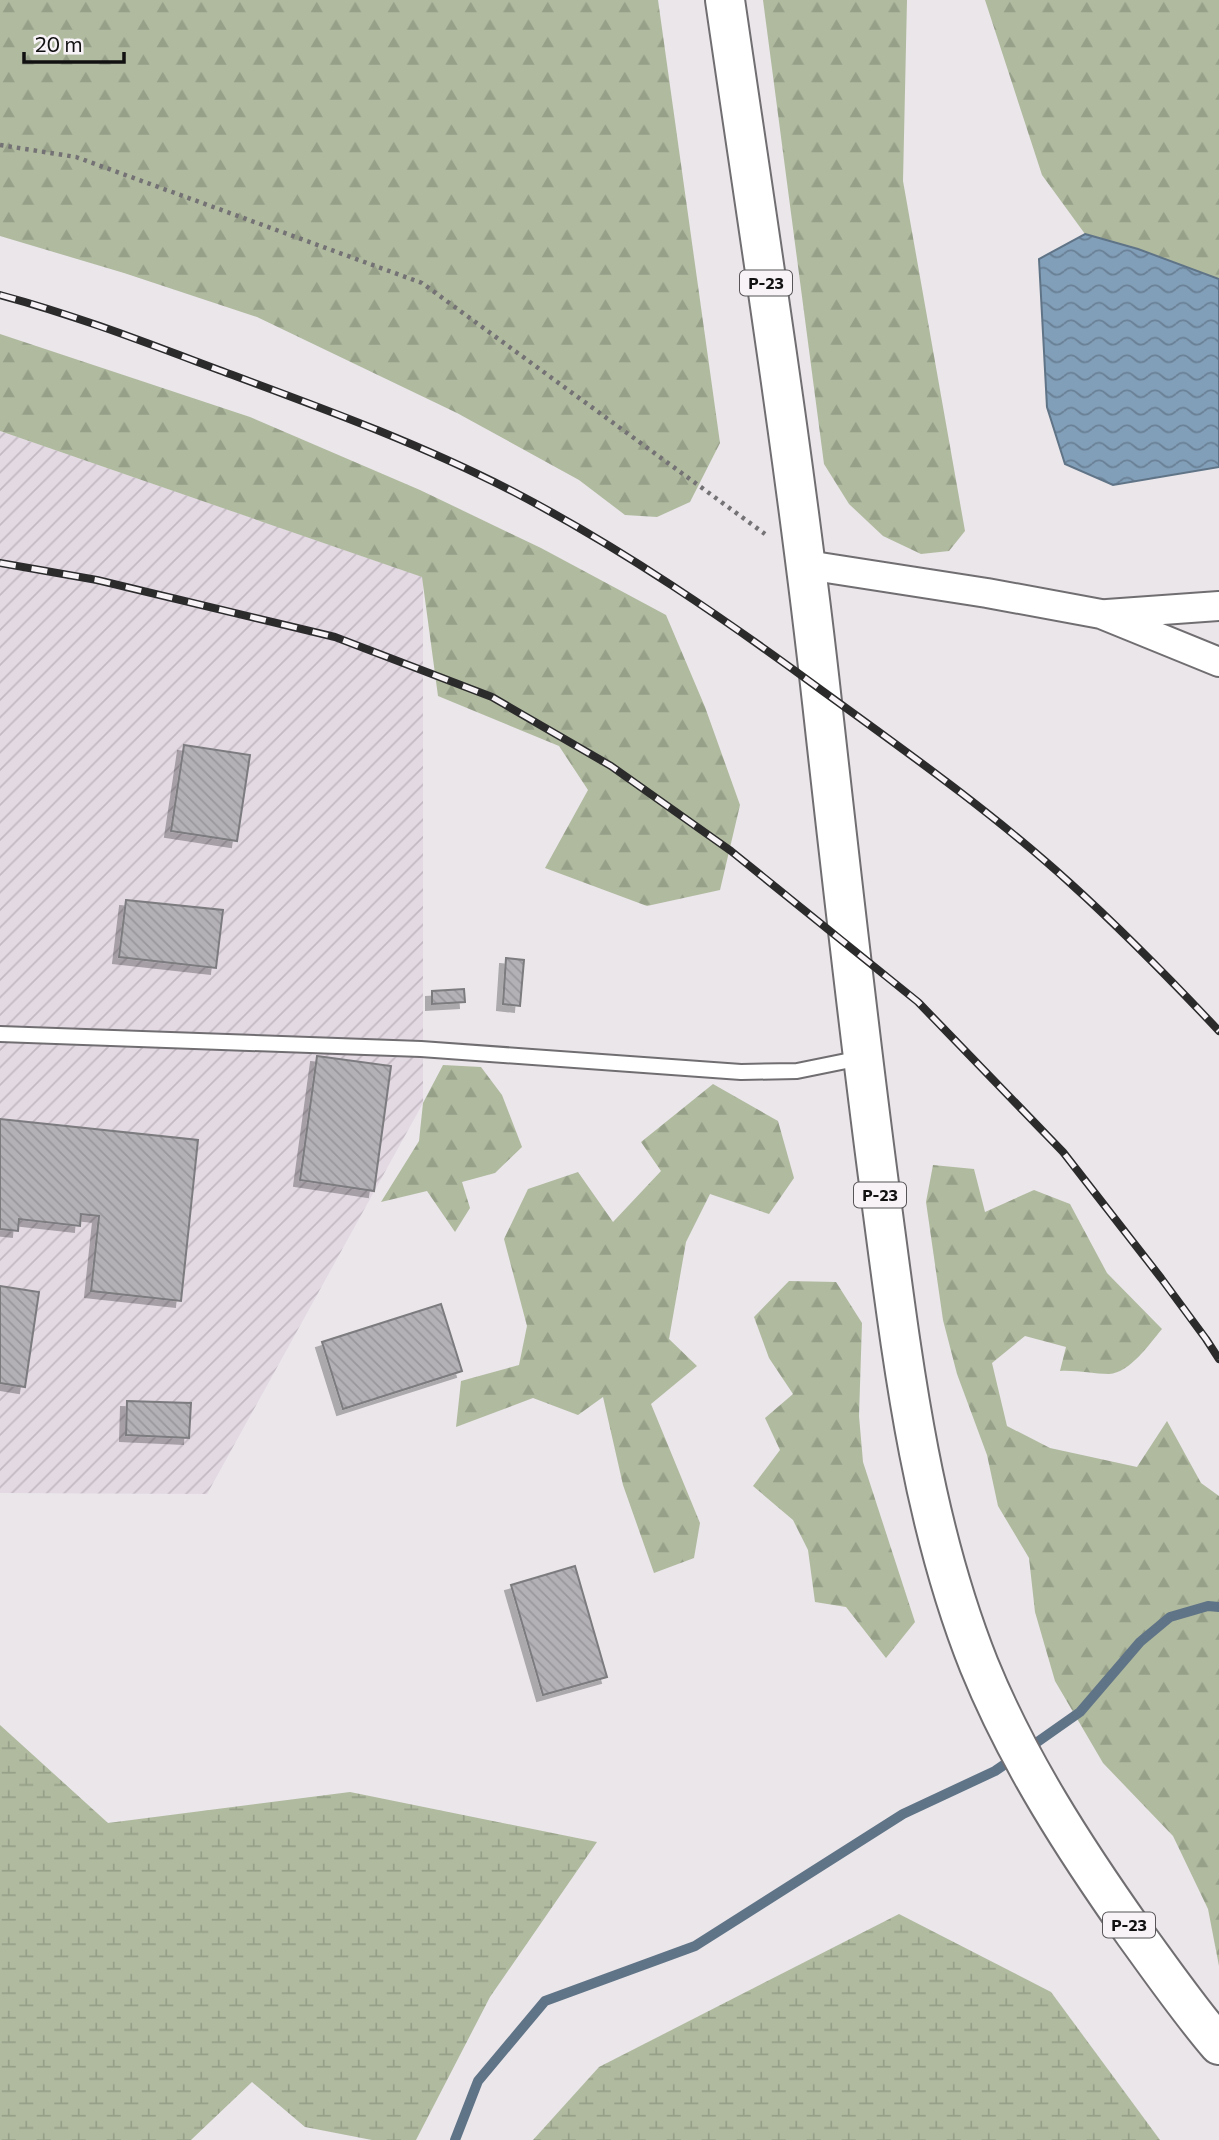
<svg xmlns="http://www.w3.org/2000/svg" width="1219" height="2140" font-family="Commissioner,sans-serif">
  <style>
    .industrial { fill: url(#industrial-furrows) }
    .forest { fill: url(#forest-firs) }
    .wetland { fill: url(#wetland-marsh) }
    .water { fill: url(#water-waves); stroke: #607487; stroke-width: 2 }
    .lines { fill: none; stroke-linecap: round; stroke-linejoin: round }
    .stream { stroke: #607487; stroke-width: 10 }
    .building { fill: url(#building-back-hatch); stroke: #7c7b7f; stroke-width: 2; filter: url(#shadow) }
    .service-casing { stroke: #716e71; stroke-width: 18 }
    .minor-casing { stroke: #716e71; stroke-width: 32 }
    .primary-casing { stroke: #716e71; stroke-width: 42 }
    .path { stroke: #747274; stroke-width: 4.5; stroke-dasharray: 3.5 5; stroke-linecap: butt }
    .service { stroke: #fff; stroke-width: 14 }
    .minor { stroke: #fff; stroke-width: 28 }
    .primary { stroke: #fff; stroke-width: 38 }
    .rail-casing { stroke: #2c2b2c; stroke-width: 8 }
    .rail { stroke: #f7f3f7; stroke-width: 5; stroke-dasharray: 16; stroke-linecap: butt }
    .labels { text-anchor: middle; stroke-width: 5; stroke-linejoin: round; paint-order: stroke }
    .shield { fill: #f7f3f7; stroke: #575557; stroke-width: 2 }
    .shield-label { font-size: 16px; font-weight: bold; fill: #121112 }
  </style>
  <defs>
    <pattern id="industrial-furrows" width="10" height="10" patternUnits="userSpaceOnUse" patternTransform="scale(1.75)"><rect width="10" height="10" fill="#e3d9e3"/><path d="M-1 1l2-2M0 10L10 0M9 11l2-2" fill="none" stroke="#c2b9c2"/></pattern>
    <pattern id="forest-firs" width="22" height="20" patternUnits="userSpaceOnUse" patternTransform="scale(1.75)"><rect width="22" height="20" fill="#b0ba9f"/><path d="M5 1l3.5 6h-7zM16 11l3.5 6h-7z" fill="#969f88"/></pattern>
    <pattern id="wetland-marsh" width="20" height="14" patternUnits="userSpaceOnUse" patternTransform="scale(1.75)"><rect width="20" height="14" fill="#b0ba9f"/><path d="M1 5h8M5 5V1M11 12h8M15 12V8" fill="none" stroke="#969f88"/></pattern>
    <pattern id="water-waves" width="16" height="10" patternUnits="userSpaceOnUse" patternTransform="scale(1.75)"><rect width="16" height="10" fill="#829fb9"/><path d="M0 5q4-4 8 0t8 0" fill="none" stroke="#698095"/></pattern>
    <pattern id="building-back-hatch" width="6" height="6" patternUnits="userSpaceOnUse" patternTransform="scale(1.75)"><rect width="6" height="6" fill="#b3b1b6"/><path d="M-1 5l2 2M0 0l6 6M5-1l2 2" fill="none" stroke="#99979b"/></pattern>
    <filter id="shadow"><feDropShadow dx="-6" dy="6" stdDeviation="0" flood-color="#0004"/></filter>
  </defs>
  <rect width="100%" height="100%" fill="#eae6ea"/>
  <polygon class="industrial" points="0,431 423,577 423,1103 207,1494 0,1493"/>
  <g class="forest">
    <polygon points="0,0 658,0 720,443 690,502 657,517 625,515 579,480 457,413 257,317 124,273 0,236"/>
    <polygon points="763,0 907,0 903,181 965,531 949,551 921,554 883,536 849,504 824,464"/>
    <polygon points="985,0 1219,0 1219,279 1138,249 1085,234 1042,175"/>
    <polygon points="0,334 250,417 420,490 541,548 666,615 705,707 740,805 720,890 647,906 545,868 588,790 559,746 438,696 422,577 0,431"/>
    <polygon points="443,1065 481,1067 502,1095 522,1147 495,1173 462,1182 470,1208 455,1232 427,1191 381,1202 419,1141 423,1103"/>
    <polygon points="713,1084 778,1121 794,1178 769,1214 710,1194 686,1242 669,1339 697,1366 651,1404 700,1523 694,1558 654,1573 623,1485 603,1397 578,1415 533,1398 456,1427 461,1381 519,1365 527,1326 504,1239 528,1189 578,1172 613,1222 661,1171 641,1142"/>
    <path d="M933,1165L974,1169L985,1212L1034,1190L1070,1204L1107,1273L1162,1329C1150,1343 1130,1373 1109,1374C1093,1374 1077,1370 1060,1371L1066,1347L1025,1336L992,1363L1007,1426L1050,1448L1137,1467L1167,1421L1201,1483L1219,1496V1966L1208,1909L1173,1836L1103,1763L1055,1681L1035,1612L1029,1558L998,1506L987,1455L957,1374L943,1320L926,1202Z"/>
    <polygon points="789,1281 836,1282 862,1323 859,1416 863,1462 915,1622 886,1658 846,1607 815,1602 808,1550 793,1520 753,1486 780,1450 765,1418 793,1394 769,1358 754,1317"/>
  </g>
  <g class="wetland">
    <polygon points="0,1725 108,1823 350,1792 597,1842 490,1997 416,2140 372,2140 305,2127 252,2082 191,2140 0,2140"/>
    <polygon points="899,1914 1051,1992 1160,2140 533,2140 599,2067"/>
  </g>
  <polygon class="water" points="1085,234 1138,249 1219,279 1219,467 1113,485 1065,464 1047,407 1039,259"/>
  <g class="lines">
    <g class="stream">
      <polyline points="1026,1750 1080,1712 1140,1642 1170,1617 1208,1606 1219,1607"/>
      <polyline points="455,2140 478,2081 545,2001 695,1946 903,1814 995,1771 1014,1758"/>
    </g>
  </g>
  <g class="building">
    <polygon points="184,745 250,755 237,841 171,831"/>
    <polygon points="126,900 223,910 216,968 119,957"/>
    <polygon points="506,958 524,960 520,1006 503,1004"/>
    <polygon points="464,989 465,1002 432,1004 432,991"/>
    <polygon points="317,1056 391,1066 374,1191 300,1180"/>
    <polygon points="0,1119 198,1140 181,1301 91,1291 99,1216 81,1214 80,1226 19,1219 18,1231 0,1229"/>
    <polygon points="0,1286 39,1292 25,1387 0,1383"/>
    <polygon points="441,1304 462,1371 343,1409 322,1342"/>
    <polygon points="127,1401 191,1403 189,1438 126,1435"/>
    <polygon points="575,1566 607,1677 543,1695 511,1585"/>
  </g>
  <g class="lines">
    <defs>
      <polyline id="service" points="0,1034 421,1049 741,1072 797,1071 861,1058"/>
      <g id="minor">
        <polyline points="807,565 987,593 1101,614 1219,662"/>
        <polyline points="1107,614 1219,606"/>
      </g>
      <path id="primary" d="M725,0C759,234 796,467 822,702C841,873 860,1044 883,1214C903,1365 922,1522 979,1665C1018,1761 1075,1849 1135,1934C1162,1971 1189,2010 1219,2045"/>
    </defs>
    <use href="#service" class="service-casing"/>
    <use href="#minor" class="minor-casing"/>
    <use href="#primary" class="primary-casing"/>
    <polyline class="path" points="0,145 76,157 422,283 765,534"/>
    <use href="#service" class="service"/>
    <use href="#minor" class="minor"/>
    <use href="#primary" class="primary"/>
    <defs>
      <g id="rail">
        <path d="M0,295C75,315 147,343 219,370C319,407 419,443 514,492C623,549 725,619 824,692C908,753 993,813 1070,883C1122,930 1171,980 1219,1031"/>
        <polyline points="0,563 97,580 335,637 492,697 611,766 731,851 918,1002 1063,1152 1161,1278 1206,1339 1219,1359"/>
      </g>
    </defs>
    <use href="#rail" class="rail-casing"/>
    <use href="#rail" class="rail"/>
  </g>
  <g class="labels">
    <g class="shield">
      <rect x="740" y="270.5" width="52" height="25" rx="5"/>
      <rect x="854" y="1182.5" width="52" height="25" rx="5"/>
      <rect x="1103" y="1912.5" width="52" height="25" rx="5"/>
    </g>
    <g class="shield-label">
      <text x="766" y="289">Р-23</text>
      <text x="880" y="1201">Р-23</text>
      <text x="1129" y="1931">Р-23</text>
    </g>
  </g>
  <path d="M24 52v10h100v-10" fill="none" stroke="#121112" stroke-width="3.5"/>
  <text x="35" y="52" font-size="21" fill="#121112" stroke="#f7f3f7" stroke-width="5" paint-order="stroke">20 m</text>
</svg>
